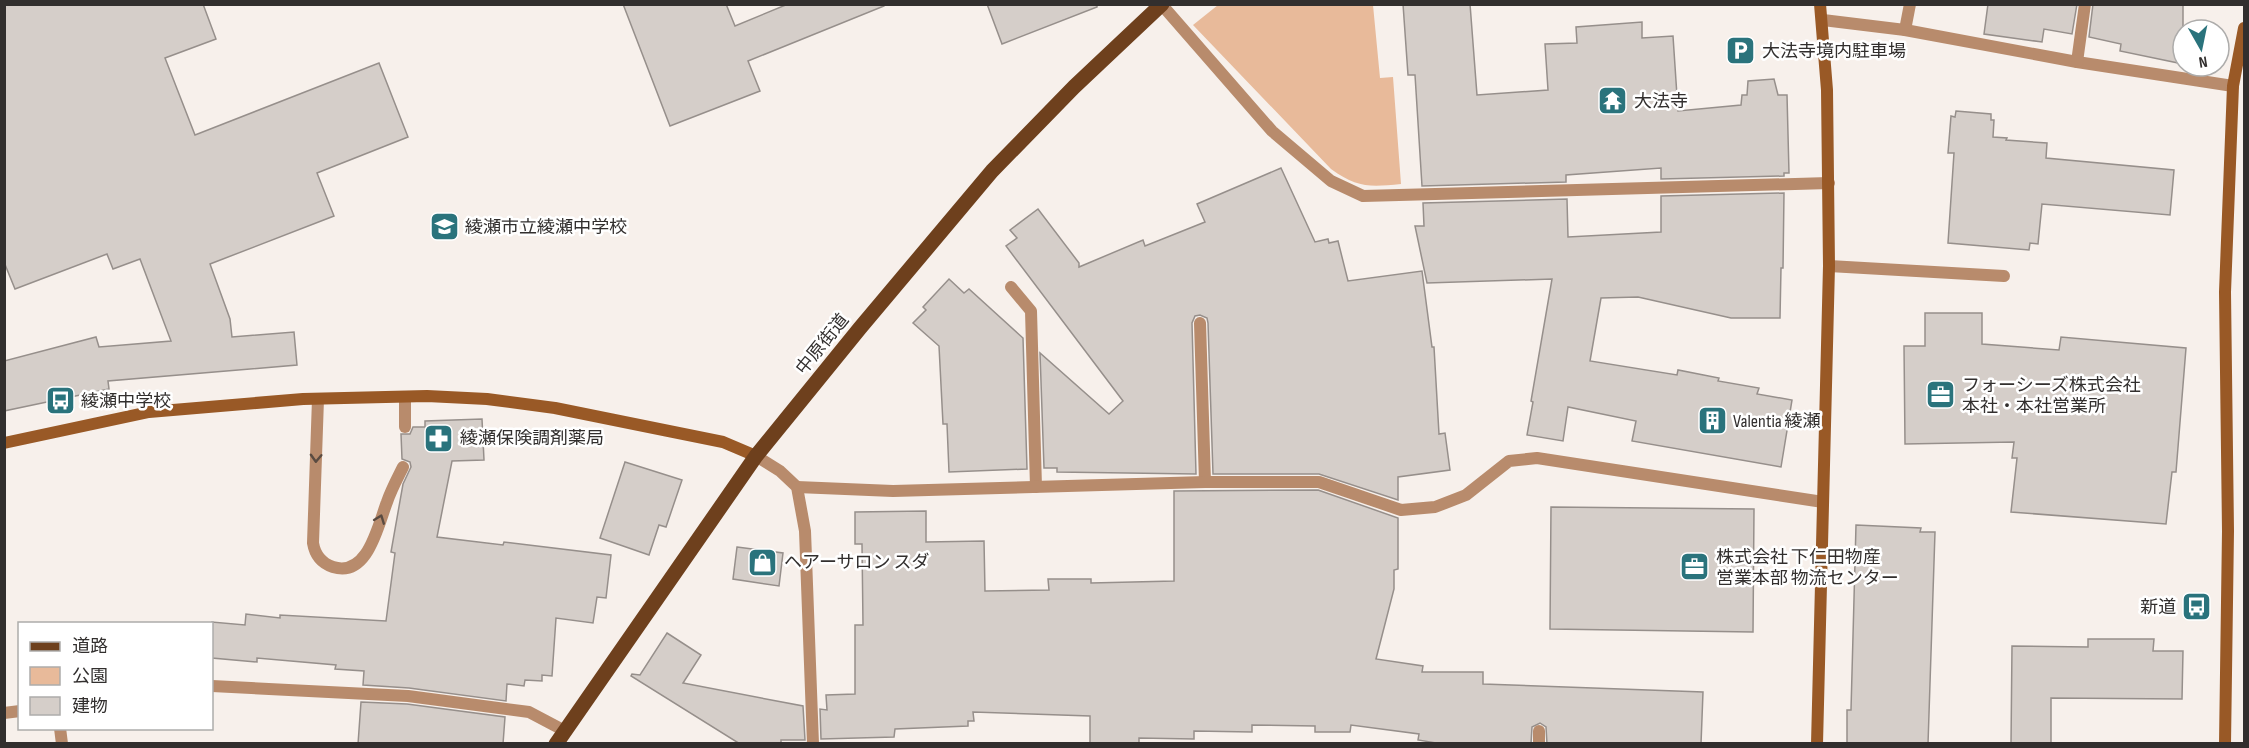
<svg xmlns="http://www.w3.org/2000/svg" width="2249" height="748" font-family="'Sofia Sans Condensed','Noto Sans JP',sans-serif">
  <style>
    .green { fill: #e8ba9a }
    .building { fill: #d5cec9; stroke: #968f8b; stroke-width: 1.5 }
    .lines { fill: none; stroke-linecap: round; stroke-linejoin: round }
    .lane { stroke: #b88b6c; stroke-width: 12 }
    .street { stroke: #b88b6c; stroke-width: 12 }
    .secondary { stroke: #995926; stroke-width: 12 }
    .primary { stroke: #6e401d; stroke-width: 15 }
    .oneway { stroke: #5a4b41 }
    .labels { text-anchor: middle; stroke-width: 5; stroke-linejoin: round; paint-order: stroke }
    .poi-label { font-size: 18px; fill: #322f2e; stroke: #fff; text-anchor: start }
    .street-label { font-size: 18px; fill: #322f2e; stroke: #fff }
  </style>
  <rect width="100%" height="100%" fill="#f7f0eb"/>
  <path class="green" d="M1218,5H1373L1380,78L1393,77L1401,184C1370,187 1357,188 1331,169L1193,25Z"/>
  <g class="building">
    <polygon points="4,4 203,4 216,39 165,58 195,135 379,63 408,137 317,173 334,216 210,264 230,319 232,337 294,332 297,365 108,381 109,389 4,411 4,361 96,337 99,347 171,341 140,259 113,269 107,254 15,289 4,262"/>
    <polygon points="623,4 726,4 735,26 788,4 884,4 884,6 748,61 760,91 670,126"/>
    <polygon points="987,4 1097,4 1097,7 1002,44"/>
    <polygon points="1403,4 1470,4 1477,95 1548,90 1545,44 1577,43 1576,27 1642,22 1642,38 1673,36 1678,111 1741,105 1742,95 1747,95 1748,81 1774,79 1778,95 1787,95 1789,173 1784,173 1784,176 1661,179 1661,168 1566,175 1566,182 1422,186 1415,75 1408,75"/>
    <polygon points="1988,4 2077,4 2072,34 2044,29 2042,42 1984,34"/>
    <polygon points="2093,4 2183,4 2183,64 2120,51 2121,44 2089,37"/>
    <polygon points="1956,111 1991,114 1991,120 1994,120 1993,137 2007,138 2006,140 2047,143 2046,158 2174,170 2170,215 2042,204 2038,244 2030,243 2029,250 1948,243 1954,153 1948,153 1951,116 1955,117"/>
    <polygon points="1281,168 1315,242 1328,239 1329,243 1338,241 1348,281 1422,271 1432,347 1434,347 1439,434 1445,433 1450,470 1398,477 1398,500 1319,474 1213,474 1208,323 1207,318 1200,315 1195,316 1192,323 1196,474 1057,472 1057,468 1044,468 1040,353 1109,414 1123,401 1006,246 1017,238 1010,230 1038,209 1079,263 1079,267 1143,240 1145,246 1205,222 1197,204"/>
    <polygon points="1784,193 1783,268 1781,268 1780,318 1731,318 1638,297 1601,298 1590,361 1677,375 1678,370 1719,378 1718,381 1759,388 1757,394 1792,400 1781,467 1632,441 1636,421 1568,407 1563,441 1527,435 1533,402 1531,401 1552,279 1427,283 1415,226 1424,226 1423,203 1567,199 1568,237 1661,232 1661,196"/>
    <polygon points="949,279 964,293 969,289 1023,338 1027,469 949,472 947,424 943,424 939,346 913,323 926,310 923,307"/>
    <polygon points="1925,313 1982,313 1982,344 2059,350 2061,337 2186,348 2176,472 2172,472 2166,524 2011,512 2017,458 2012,458 2014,442 1905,444 1904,346 1925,346"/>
    <polygon points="482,419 484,460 452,461 437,537 503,545 504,542 611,555 606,598 597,597 593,623 556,618 552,676 542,675 542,681 525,680 524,686 507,684 506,701 409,688 363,685 364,671 335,669 336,665 257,658 257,662 212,658 212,622 245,625 246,614 280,618 280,615 386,621 395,553 391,552 403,484 411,467 410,462 402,459 401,434 410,434 413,427 425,427 425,421"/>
    <polygon points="625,462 682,480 666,527 659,525 649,555 600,538"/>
    <polygon points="1318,490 1398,518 1398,569 1394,570 1394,589 1376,659 1423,666 1422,672 1483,672 1483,684 1703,692 1701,744 1547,744 1546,727 1540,723 1532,727 1531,744 1442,744 1418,740 1419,734 1351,725 1350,732 1315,732 1315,726 1252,725 1252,732 1194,731 1194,739 1139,738 1139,744 1090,744 1090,716 973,712 974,721 968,721 968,726 895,729 894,737 821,739 820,709 827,710 826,695 855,694 855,625 863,625 862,544 855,544 855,512 926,511 926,542 984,541 985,591 1049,590 1048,579 1091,579 1091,583 1174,581 1174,491"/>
    <polygon points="1551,507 1754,509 1753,632 1550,629"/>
    <polygon points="1856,525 1921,528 1920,532 1935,532 1928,744 1847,744 1847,710 1851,710"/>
    <polygon points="737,547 783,553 779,586 733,579"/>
    <polygon points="667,633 701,655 683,683 803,706 805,740 781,740 781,744 740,744 631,676 632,674 640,675"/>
    <polygon points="2088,639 2154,639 2153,651 2183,651 2182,699 2051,698 2051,744 2011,744 2012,646 2088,647"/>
    <polygon points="361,702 407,704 505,717 503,744 358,744"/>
  </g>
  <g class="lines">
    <g class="lane">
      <polyline points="1162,5 1272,131 1331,181 1363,196 1829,183"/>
      <polyline points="1823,20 1905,30 2077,62 2233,86"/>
      <polyline points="1905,30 1910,4"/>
      <polyline points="2077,62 2085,4"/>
      <polyline points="1829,266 2004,276"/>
      <polyline points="1011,287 1031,311 1036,487"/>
      <polyline points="1200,323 1205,482"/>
      <polyline points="405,397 405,427"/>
      <path d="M318,399L313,543C315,555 321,563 333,567C368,578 378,525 387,502C391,490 397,479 403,467"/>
    </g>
    <g class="street">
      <polyline points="756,456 780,471 797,487 805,531 813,744"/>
      <polyline points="797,487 893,491 1205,482 1319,482 1401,510 1435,507 1466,495 1509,461 1537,458 1823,502"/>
      <polyline points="212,686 408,696 529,712 565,731"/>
      <polyline points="4,713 20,711"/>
      <polyline points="60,728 62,744"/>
      <polyline points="1539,731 1539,744"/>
    </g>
    <g class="secondary">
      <polyline points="4,443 149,412 303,399 427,396 487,399 555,408 723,442 756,456"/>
      <polyline points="1817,744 1829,266 1827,90 1820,4"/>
      <polyline points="2225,744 2228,531 2225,292 2233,86 2244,28"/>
    </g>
    <polyline class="primary" points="556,744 756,456 860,328 992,171 1074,87 1162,4"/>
  </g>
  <defs><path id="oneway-chevron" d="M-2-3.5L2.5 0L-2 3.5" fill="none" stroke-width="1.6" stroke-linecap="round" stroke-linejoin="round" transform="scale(1.5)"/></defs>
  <g class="oneway">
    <use href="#oneway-chevron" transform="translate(316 458) rotate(92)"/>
    <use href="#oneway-chevron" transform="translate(380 519) rotate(-69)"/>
  </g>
  <defs>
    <symbol id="parking-square" viewBox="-11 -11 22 22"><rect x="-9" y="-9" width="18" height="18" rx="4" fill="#2a737c" stroke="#fff"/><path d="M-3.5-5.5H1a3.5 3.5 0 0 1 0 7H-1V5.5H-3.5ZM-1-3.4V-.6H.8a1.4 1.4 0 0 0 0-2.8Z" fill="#fff"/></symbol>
    <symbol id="temple-square" viewBox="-11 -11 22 22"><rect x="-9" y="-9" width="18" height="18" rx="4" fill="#2a737c" stroke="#fff"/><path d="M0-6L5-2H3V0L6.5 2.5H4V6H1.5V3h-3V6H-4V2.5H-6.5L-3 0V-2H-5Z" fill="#fff"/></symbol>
    <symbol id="school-square" viewBox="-11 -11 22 22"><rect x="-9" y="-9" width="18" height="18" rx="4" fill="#2a737c" stroke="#fff"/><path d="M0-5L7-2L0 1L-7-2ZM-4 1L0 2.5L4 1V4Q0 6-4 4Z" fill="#fff"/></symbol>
    <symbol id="office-square" viewBox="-11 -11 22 22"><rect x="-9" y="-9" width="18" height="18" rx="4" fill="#2a737c" stroke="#fff"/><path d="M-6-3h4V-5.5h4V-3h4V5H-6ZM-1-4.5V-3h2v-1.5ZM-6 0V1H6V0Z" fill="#fff"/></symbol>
    <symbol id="bus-square" viewBox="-11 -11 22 22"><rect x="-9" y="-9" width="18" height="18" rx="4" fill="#2a737c" stroke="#fff"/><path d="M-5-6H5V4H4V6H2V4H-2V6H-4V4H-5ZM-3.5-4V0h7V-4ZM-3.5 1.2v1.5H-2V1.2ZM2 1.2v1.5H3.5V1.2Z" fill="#fff"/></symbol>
    <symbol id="building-square" viewBox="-11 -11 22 22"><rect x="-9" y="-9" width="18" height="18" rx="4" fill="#2a737c" stroke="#fff"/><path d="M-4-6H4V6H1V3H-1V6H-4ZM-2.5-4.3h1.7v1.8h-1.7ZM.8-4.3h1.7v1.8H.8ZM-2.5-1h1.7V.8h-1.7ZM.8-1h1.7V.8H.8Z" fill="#fff"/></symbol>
    <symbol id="pharmacy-square" viewBox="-11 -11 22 22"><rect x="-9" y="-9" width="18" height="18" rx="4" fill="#2a737c" stroke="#fff"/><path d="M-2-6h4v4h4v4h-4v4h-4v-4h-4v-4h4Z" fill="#fff"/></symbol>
    <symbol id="shop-square" viewBox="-11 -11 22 22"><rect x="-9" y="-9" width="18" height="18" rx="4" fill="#2a737c" stroke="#fff"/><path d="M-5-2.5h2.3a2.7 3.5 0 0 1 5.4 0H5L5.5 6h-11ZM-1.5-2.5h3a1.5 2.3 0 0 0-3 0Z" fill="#fff"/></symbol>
  </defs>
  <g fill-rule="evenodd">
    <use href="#parking-square" x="1724" y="34" width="33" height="33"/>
    <use href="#temple-square" x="1596" y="84" width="33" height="33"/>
    <use href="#school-square" x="428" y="210" width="33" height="33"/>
    <use href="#office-square" x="1924" y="378" width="33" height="33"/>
    <use href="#bus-square" x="44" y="384" width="33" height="33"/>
    <use href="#building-square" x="1696" y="404" width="33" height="33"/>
    <use href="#pharmacy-square" x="422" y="422" width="33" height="33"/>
    <use href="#shop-square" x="746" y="546" width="33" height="33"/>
    <use href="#office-square" x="1678" y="550" width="33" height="33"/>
    <use href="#bus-square" x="2180" y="590" width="33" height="33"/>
  </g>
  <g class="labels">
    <g class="poi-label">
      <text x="1762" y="57">大法寺境内駐車場</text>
      <text x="1634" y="107">大法寺</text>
      <text x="465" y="233">綾瀬市立綾瀬中学校</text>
      <text x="1962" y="391">フォーシーズ株式会社<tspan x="1962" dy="21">本社・本社営業所</tspan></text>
      <text x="81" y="407">綾瀬中学校</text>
      <text x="1733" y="427">Valentia 綾瀬</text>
      <text x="460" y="444">綾瀬保険調剤薬局</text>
      <text x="1716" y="563">株式会社 下仁田物産<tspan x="1716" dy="21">営業本部 物流センター</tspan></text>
      <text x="784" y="568">ヘアーサロン スダ</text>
      <text x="2176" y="613" text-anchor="end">新道</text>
    </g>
    <g class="street-label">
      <text transform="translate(822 344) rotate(-51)" y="6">中原街道</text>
    </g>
  </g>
  <rect width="2249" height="748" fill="none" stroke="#322f2e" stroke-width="12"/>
  <rect x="18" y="622" width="195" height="108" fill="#ffffff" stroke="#adacab" stroke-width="1.5"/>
  <rect x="30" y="642" width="30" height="9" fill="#6e401d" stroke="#adacab" stroke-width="1.5"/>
  <text x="72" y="652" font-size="18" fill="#322f2e">道路</text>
  <rect x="30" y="667" width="30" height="18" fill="#e8ba9a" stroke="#adacab" stroke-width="1.5"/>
  <text x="72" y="682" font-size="18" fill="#322f2e">公園</text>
  <rect x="30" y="697" width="30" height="18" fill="#d5cec9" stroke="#adacab" stroke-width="1.5"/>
  <text x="72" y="712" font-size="18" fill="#322f2e">建物</text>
  <g transform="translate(2201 48) rotate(171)"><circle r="28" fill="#ffffff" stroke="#adacab" stroke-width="1.5"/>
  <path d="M0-4.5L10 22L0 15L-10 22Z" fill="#2a737c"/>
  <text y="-9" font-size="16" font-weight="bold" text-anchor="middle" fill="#322f2e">N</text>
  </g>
</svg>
